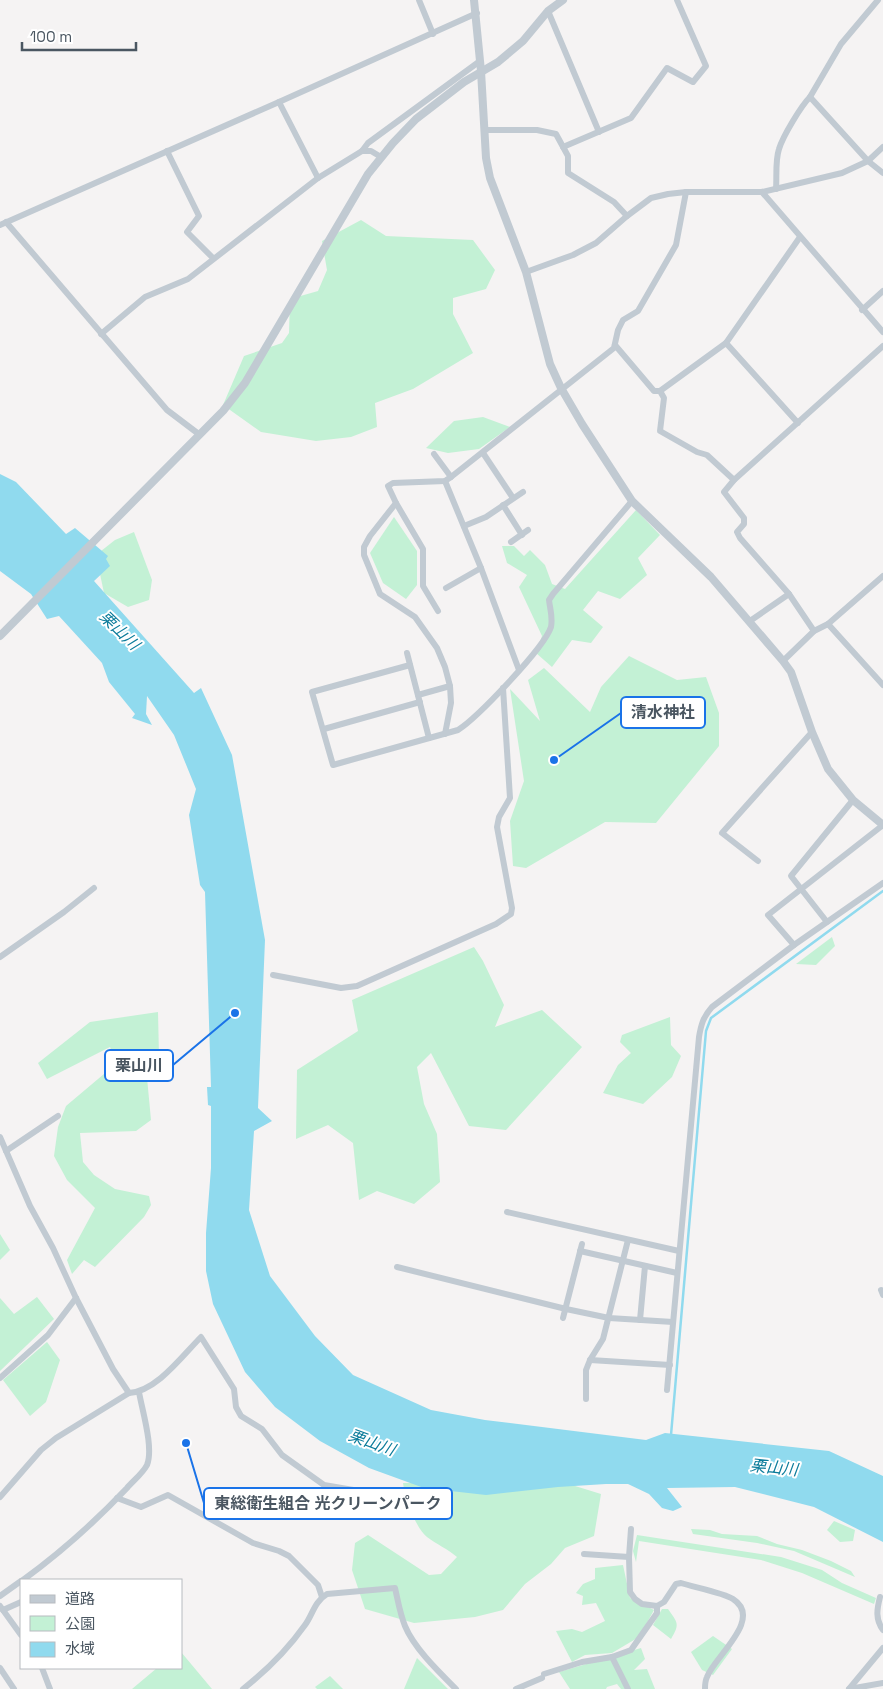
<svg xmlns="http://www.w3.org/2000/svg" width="883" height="1689" font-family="'Space Grotesk','Noto Sans JP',sans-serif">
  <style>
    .green { fill: #c3f1d5 }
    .water { fill: #90daee }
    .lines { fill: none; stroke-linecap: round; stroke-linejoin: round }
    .stream { stroke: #90daee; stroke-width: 2.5 }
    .minor { stroke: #c1cad2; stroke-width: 6 }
    .tertiary { stroke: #c1cad2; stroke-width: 8 }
    .labels { text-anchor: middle; stroke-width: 4; stroke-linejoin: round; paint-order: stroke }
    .water-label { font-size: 16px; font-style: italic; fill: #0c7c9b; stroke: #fff }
    .leader { fill: none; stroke: #1a73e8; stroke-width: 2 }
    .callout-dot { fill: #1a73e8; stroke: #fff; stroke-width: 2 }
    .callout { fill: #fff; stroke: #1a73e8; stroke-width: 2 }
    .callout-label { font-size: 16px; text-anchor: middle; font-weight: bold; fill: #4a5661 }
  </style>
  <rect width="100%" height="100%" fill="#f5f3f3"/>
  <g class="green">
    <polygon points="361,220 386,236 473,240 495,270 486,289 453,298 453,314 473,353 413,389 375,403 377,427 351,437 316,441 261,432 223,405 244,356 282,343 289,333 290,299 318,291 327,270 322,241"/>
    <polygon points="483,417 510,427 479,449 448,453 426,448 454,421"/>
    <polygon points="636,510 660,535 638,558 647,575 620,599 598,591 583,610 603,627 591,643 572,640 552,667 536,653 542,636 519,587 527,575 507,563 502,546 514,546 524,556 530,550 545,565 552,584 565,589"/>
    <polygon points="394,517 417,551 417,585 406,599 383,583 370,553"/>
    <polygon points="134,532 152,580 149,600 128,607 104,593 96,555 115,540"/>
    <polygon points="629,656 677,680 706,677 719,713 719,746 656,823 605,822 526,868 513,866 510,821 524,781 510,689 540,721 528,680 544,668 590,712 601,687"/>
    <polygon points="832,937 835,946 816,965 796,964"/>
    <polygon points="474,947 483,961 504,1005 495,1027 542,1010 582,1047 506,1130 469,1126 431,1053 417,1067 424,1104 437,1134 440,1182 414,1204 377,1191 359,1200 353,1143 328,1125 296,1139 297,1070 358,1031 352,1000"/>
    <polygon points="158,1012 159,1056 146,1067 151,1120 136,1131 80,1133 83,1162 94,1175 115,1189 149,1196 151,1205 144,1217 95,1267 84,1260 72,1274 67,1260 95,1208 67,1180 54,1156 58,1127 66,1106 117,1063 110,1047 47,1079 38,1063 90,1022"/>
    <polygon points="670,1017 671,1045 681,1056 672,1077 643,1104 603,1093 618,1065 631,1053 620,1042 622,1035"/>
    <polygon points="0,1234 10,1250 0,1260"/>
    <polygon points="37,1297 54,1319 0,1371 0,1298 14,1314"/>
    <polygon points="47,1342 60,1360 46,1402 30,1416 3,1380"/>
    <path d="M559,1481L601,1494L594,1536L565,1548L551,1564L525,1584L503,1610L475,1617L414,1623L365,1609L352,1570L355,1543L368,1535L429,1575L441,1574L457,1557C448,1549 436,1544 427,1537C415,1527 405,1498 403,1483Z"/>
    <polygon points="834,1521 855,1530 853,1541 840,1542 827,1530"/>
    <polygon points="691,1529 710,1530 722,1534 757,1536 777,1544 802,1550 831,1561 851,1571 855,1577 794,1551 757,1543 693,1534"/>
    <polygon points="637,1535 781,1557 822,1570 842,1583 876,1598 874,1604 802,1573 761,1560 639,1541 636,1562 633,1551"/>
    <polygon points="623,1565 630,1598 654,1610 639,1637 612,1653 585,1655 572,1662 556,1631 572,1629 582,1632 605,1621 596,1603 582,1605 583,1596 576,1593 583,1584 595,1579 595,1568"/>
    <path d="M662,1609H668C678,1623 680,1624 671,1639L653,1625Z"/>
    <polygon points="713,1636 732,1649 713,1675 702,1670 691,1652"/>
    <polygon points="641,1648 645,1659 634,1670 647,1669 655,1689 621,1689 617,1684 607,1687 606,1689 570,1689 559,1672"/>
    <polygon points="181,1652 212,1689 132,1689 157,1668 181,1668"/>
    <polygon points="417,1658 448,1689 404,1689"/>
    <polygon points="330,1676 343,1689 317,1689 315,1687"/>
  </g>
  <polygon class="water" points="0,474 16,482 66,534 75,528 108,556 106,559 110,566 94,581 194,693 201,688 232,755 265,940 258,1108 272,1121 254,1131 249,1210 270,1276 315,1336 353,1375 431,1410 485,1420 646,1440 665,1433 829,1451 883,1476 883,1542 814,1507 735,1487 667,1488 682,1507 673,1511 662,1508 649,1494 628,1484 606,1484 558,1487 486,1495 424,1488 369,1468 320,1441 275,1407 245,1372 213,1304 206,1271 206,1233 211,1168 211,1106 208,1105 207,1087 211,1087 205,892 200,885 189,815 196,789 174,735 147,696 146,714 152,725 132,718 135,714 109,682 102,663 59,616 47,619 31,594 0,571"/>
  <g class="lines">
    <polyline class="stream" points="671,1435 706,1031 711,1018 883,891"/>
    <g class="minor">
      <polyline points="419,0 433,34"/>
      <polyline points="548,11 599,132"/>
      <polyline points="810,97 868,161 883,173"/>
      <polyline points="279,102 318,178"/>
      <polyline points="485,130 537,130 556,134 568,156 568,173 614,202 627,216"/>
      <polyline points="563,147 631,118 667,68 693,82 706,66 677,0"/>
      <polyline points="167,151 199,216 187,232 213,258"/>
      <polyline points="362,151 371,151 381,157"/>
      <path d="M776,189C777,176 775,161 779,149C783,136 801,106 810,97L841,44L878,0"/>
      <polyline points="762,192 883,332"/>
      <polyline points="6,222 167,410 200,435"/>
      <polyline points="0,225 279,102 477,13"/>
      <polyline points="526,272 573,255 596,243 627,216 651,198 668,194 686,192 762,192 842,173 868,161 883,147"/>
      <polyline points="862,310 883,291"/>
      <polyline points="101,334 145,297 188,279 318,178 362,151 368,143 480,61"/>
      <polyline points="726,343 800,237"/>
      <polyline points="615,345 654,391 660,391 726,343 798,423"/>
      <polyline points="660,391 664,398 660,431 697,452 707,455 734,480"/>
      <polyline points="483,453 513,498"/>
      <polyline points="434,454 451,477"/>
      <polyline points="445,481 481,568 519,670"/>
      <polyline points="396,503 370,536 364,547 364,555 380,594 415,617 437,648 445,667 450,686 451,703 445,734"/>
      <polyline points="503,505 522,535"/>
      <polyline points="464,526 486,517 523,492"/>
      <polyline points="511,542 528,530"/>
      <polyline points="446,588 481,568"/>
      <polyline points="438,611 423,586 423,549 396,503 388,486 393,483 445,481 451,477 614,348 618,330 623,320 638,311 676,245 686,192"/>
      <polyline points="750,621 789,594"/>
      <polyline points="828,624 883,685"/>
      <polyline points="814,631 789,594 740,538 737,532 744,524 744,518 724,492 734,480 883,346"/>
      <polyline points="407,653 429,738"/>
      <polyline points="783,661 814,631 828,624 883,576"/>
      <path d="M410,665L312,692L333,765L458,730C478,717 544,648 551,627C553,617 550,609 549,600L553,594L632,501"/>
      <polyline points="418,695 450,686"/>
      <polyline points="324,729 420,702"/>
      <polyline points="758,861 722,833 812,732"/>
      <polyline points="827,922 791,876 853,800"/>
      <polyline points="794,945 768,915 883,825"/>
      <polyline points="0,957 64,912 94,888"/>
      <polyline points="273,975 341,988 357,986 496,924 511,914 512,908 497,827 499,817 510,798 503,688"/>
      <polyline points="0,1137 30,1206 53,1248 76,1298 113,1369 129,1393"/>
      <polyline points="6,1151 58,1116"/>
      <polyline points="507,1212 679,1251"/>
      <polyline points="580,1251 677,1273"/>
      <polyline points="397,1267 566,1309 609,1318 673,1322"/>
      <polyline points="881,1290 883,1295"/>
      <polyline points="563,1318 582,1244"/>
      <polyline points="640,1320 645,1266"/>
      <polyline points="590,1360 670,1365"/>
      <polyline points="0,1378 48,1335 76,1298"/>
      <path d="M667,1390L699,1037C701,1025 703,1017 712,1007L794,945L883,883"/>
      <polyline points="586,1399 586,1370 590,1360 603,1339 628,1240"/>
      <path d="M0,1497L41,1450L56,1438L129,1393C157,1391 182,1356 201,1337L234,1389L236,1407L241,1416L262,1429L282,1455L324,1485L365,1492L375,1491"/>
      <polyline points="117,1498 141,1507 168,1495 253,1543 279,1551 289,1556 318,1585 322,1597"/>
      <path d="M631,1529L629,1557L630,1592L635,1599L642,1604L657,1606L664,1602L676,1584L681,1583C693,1587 724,1593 733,1599C764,1619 714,1657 707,1677C705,1681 705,1685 705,1689"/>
      <polyline points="584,1554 629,1557"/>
      <path d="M23,1580C60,1553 95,1522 127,1488C133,1481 143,1473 147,1465C154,1448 142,1410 139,1392"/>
      <polyline points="0,1596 21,1581"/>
      <path d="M880,1597C877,1609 875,1619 883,1630"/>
      <polyline points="0,1606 21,1635"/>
      <polyline points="3,1610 21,1602"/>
      <polyline points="612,1657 628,1689"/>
      <polyline points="0,1668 14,1689"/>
      <polyline points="42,1668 50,1689"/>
      <polyline points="544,1674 582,1662 612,1657 631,1650 657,1613 657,1606"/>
      <path d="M243,1689C266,1671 288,1649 305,1625C313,1614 314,1602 327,1594L395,1588C398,1601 400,1614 405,1626C414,1648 439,1672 456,1689"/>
      <polyline points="516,1689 542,1678"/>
      <polyline points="849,1689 883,1648"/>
      <polyline points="849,1689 883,1683"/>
    </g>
    <g class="tertiary">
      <polyline points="474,0 481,71 486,158 490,178 526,272 550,364 561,388 582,424 632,501 711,577 783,661 791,672 812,732 828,769 853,800 883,825"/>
      <polyline points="0,636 223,411 245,383 368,174 393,143 416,119 464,82 498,62 523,41 548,11 563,0"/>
    </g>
  </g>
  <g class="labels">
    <g class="water-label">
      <text transform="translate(120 630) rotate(44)" y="6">栗山川</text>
      <text transform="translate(372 1442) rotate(20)" y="6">栗山川</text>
      <text transform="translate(774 1467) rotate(6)" y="6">栗山川</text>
    </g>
  </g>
  <path class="leader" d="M554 760L621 713M235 1013L173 1065M186 1443L204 1503"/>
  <g class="callout-dot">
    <circle cx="554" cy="760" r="5"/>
    <circle cx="235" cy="1013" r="5"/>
    <circle cx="186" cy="1443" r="5"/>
  </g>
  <g class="callout">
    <rect x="621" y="697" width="84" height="31" rx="5"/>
    <rect x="105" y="1050" width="68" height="31" rx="5"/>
    <rect x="204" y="1488" width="248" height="31" rx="5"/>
  </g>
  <g class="callout-label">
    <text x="663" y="718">清水神社</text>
    <text x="139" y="1071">栗山川</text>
    <text x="328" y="1509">東総衛生組合 光クリーンパーク</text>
  </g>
  <rect x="20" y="1579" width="162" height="90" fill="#ffffff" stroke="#b7bbc0"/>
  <rect x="30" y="1595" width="25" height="8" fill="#c1cad2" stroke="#b7bbc0"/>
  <text x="65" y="1604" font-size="15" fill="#4a5661">道路</text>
  <rect x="30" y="1616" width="25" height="15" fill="#c3f1d5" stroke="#b7bbc0"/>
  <text x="65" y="1629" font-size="15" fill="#4a5661">公園</text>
  <rect x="30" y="1642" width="25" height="15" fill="#90daee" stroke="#b7bbc0"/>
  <text x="65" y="1654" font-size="15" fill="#4a5661">水域</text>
  <path d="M22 42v8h114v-8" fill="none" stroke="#4a5661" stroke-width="2.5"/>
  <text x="30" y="42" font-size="15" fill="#4a5661" stroke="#ffffff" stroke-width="4" paint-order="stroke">100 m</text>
</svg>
